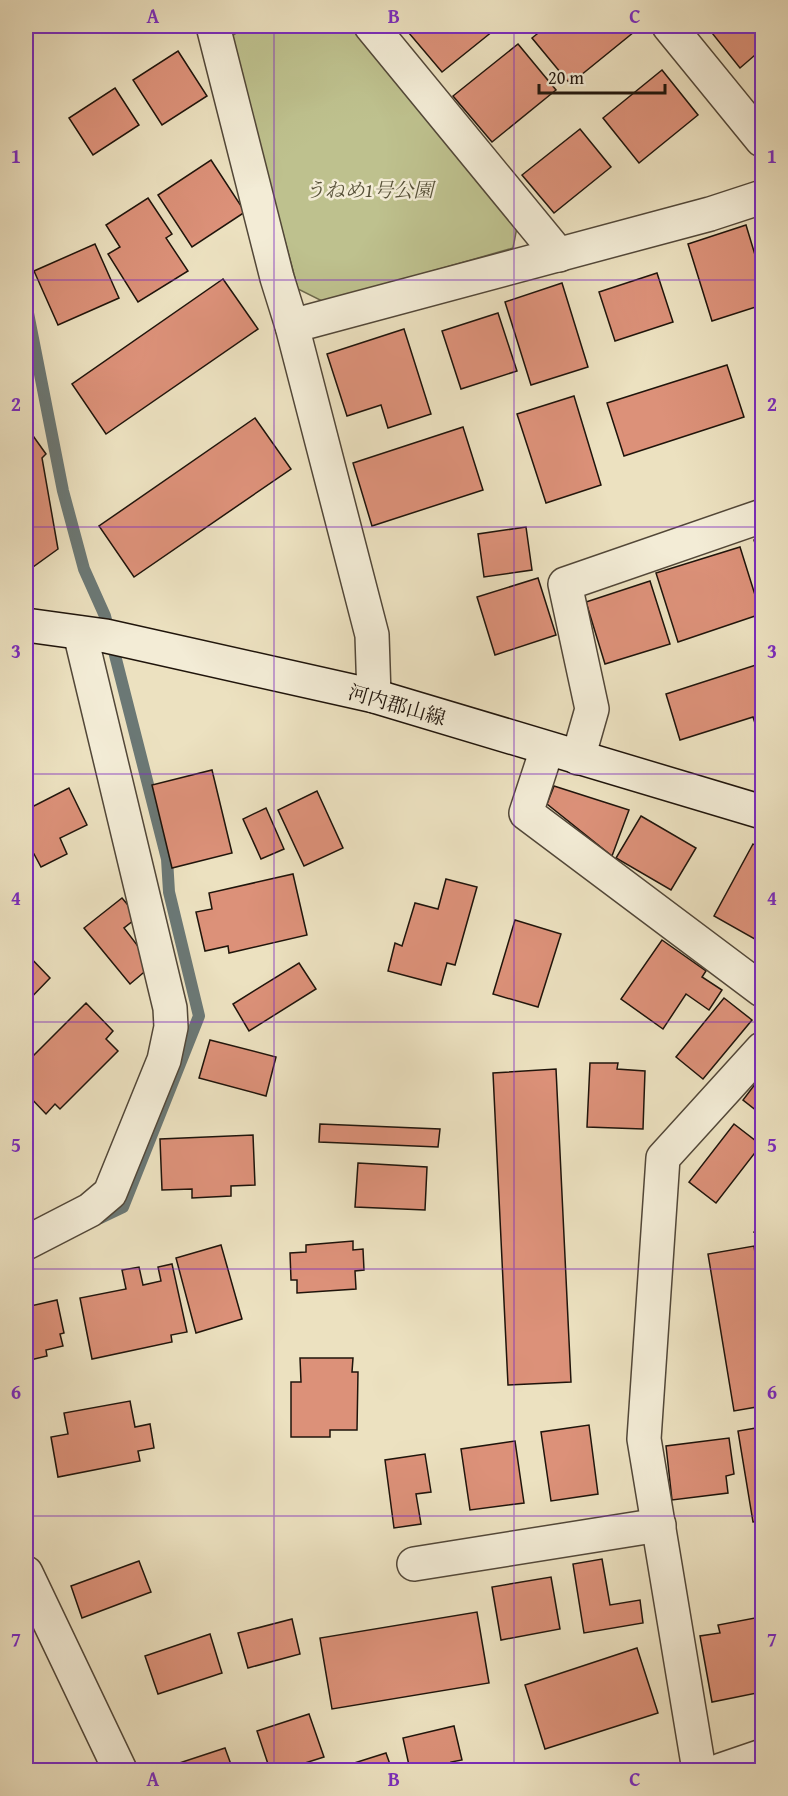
<svg xmlns="http://www.w3.org/2000/svg" width="788" height="1796" font-family="'Gentium Book Plus','Noto Serif JP',serif">
  <style>
    .green { fill: #bec18e; stroke: #6e6a4c; stroke-width: 1.5 }
    .lines { fill: none; stroke-linecap: round; stroke-linejoin: round }
    .stream { stroke: #6b7875; stroke-width: 12 }
    .building { fill: #dc9179; stroke: #1f140b; stroke-width: 1.5 }
    .minor-casing { stroke: #524738; stroke-width: 36 }
    .secondary-casing { stroke: #1f140b; stroke-width: 36 }
    .minor { stroke: #f3ecd6; stroke-width: 33 }
    .secondary { stroke: #f3ecd6; stroke-width: 33 }
    .grid { fill: none; stroke: #7b2cbf; stroke-width: 1.5; stroke-opacity: 0.55 }
    .labels { text-anchor: middle; stroke-width: 5; stroke-linejoin: round; paint-order: stroke }
    .park-label { font-size: 20px; font-style: italic; fill: #575139; stroke: #f3ecd6 }
    .street-label { font-size: 20px; fill: #1f140b; stroke: #f3ecd6 }
    .neatline { fill: none; stroke: #7b2cbf; stroke-width: 2 }
    .grid-label { font-size: 20px; text-anchor: middle; font-weight: bold; fill: #7b2cbf }
  </style>
  <rect width="100%" height="100%" fill="#ece1c0"/>
  <filter id="stains"><feTurbulence type="fractalNoise" baseFrequency=".00333" numOctaves="4"/><feColorMatrix values="0 0 0 0 .2 0 0 0 0 .09 0 0 0 0 .02 0 0 0 .5 -.17"/></filter>
  <radialGradient id="worn" r=".72"><stop offset=".6" stop-color="#630" stop-opacity="0"/><stop offset="1" stop-color="#630" stop-opacity=".3"/></radialGradient>
  <polygon class="green" points="245,26 355,26 518,222 513,248 324,302 298,289 230,38"/>
  <g class="lines">
    <polyline class="stream" points="26,303 63,491 84,569 105,616 167,859 169,892 199,1016 123,1207 100,1218"/>
  </g>
  <g class="building">
    <polygon points="403,26 497,26 498,27 442,72"/>
    <polygon points="547,26 628,26 634,32 570,84 532,38"/>
    <polygon points="721,26 762,26 762,49 740,68 712,33"/>
    <polygon points="518,44 556,90 492,142 453,96"/>
    <polygon points="178,51 207,96 162,125 133,80"/>
    <polygon points="662,70 698,115 639,163 603,118"/>
    <polygon points="115,88 139,125 93,155 69,118"/>
    <polygon points="580,129 611,167 554,213 522,175"/>
    <polygon points="211,160 245,212 192,247 158,195"/>
    <polygon points="148,198 172,234 166,238 188,271 138,302 108,254 120,247 106,225"/>
    <polygon points="746,225 762,278 762,305 712,321 688,244"/>
    <polygon points="95,244 119,298 58,325 34,271"/>
    <polygon points="657,273 673,322 615,341 599,292"/>
    <polygon points="223,279 258,329 106,434 72,384"/>
    <polygon points="562,283 588,367 531,385 505,302"/>
    <polygon points="498,313 517,371 461,389 442,331"/>
    <polygon points="404,329 431,414 388,428 381,405 347,416 327,354"/>
    <polygon points="727,365 744,417 624,456 607,403"/>
    <polygon points="574,396 601,485 546,503 517,414"/>
    <polygon points="255,418 291,469 134,577 99,526"/>
    <polygon points="26,426 46,454 42,458 58,549 26,572"/>
    <polygon points="463,427 483,490 372,526 353,463"/>
    <polygon points="526,527 532,570 484,577 478,534"/>
    <polygon points="762,538 762,566 754,540"/>
    <polygon points="740,547 761,614 678,642 656,573"/>
    <polygon points="538,578 556,635 495,655 477,597"/>
    <polygon points="650,581 670,644 605,664 586,602"/>
    <polygon points="762,663 762,745 753,717 680,740 666,694"/>
    <polygon points="212,770 232,853 172,868 152,785"/>
    <polygon points="554,786 629,810 612,856 547,804"/>
    <polygon points="69,788 87,825 60,838 67,854 41,867 34,854 29,857 26,850 26,810"/>
    <polygon points="317,791 343,848 304,866 278,810"/>
    <polygon points="266,808 284,849 261,859 243,819"/>
    <polygon points="641,816 696,848 671,890 616,858"/>
    <polygon points="753,844 762,850 762,937 760,942 714,916"/>
    <polygon points="293,874 307,935 229,953 228,946 205,951 196,912 212,909 209,893"/>
    <polygon points="446,879 477,887 455,965 447,963 441,985 388,971 395,943 402,946 415,903 438,909"/>
    <polygon points="122,898 138,917 124,928 147,958 149,968 130,984 84,928"/>
    <polygon points="515,920 561,934 538,1007 493,994"/>
    <polygon points="662,940 706,971 702,977 722,990 709,1010 686,994 663,1029 621,999"/>
    <polygon points="26,953 50,978 26,1003"/>
    <polygon points="299,963 316,989 249,1031 233,1004"/>
    <polygon points="724,998 752,1020 703,1079 676,1057"/>
    <polygon points="86,1003 113,1031 106,1039 118,1051 60,1109 55,1104 46,1114 26,1093 26,1063"/>
    <polygon points="210,1040 276,1057 266,1096 199,1078"/>
    <polygon points="590,1063 618,1063 617,1069 645,1071 643,1129 587,1127"/>
    <polygon points="556,1069 571,1382 508,1385 493,1073"/>
    <polygon points="762,1075 762,1115 743,1100"/>
    <polygon points="320,1124 440,1129 438,1147 319,1142"/>
    <polygon points="734,1124 761,1145 716,1203 689,1182"/>
    <polygon points="253,1135 255,1185 231,1186 231,1196 192,1198 192,1189 162,1190 160,1139"/>
    <polygon points="358,1163 427,1167 425,1210 355,1207"/>
    <polygon points="762,1222 762,1238 754,1232"/>
    <polygon points="353,1241 353,1250 363,1249 364,1270 355,1271 356,1289 297,1293 297,1280 291,1280 290,1253 306,1252 306,1245"/>
    <polygon points="221,1245 242,1319 196,1333 176,1258"/>
    <polygon points="754,1246 762,1300 762,1406 734,1411 708,1254"/>
    <polygon points="172,1264 187,1332 171,1335 172,1342 92,1359 80,1298 126,1289 122,1270 139,1267 143,1285 161,1281 158,1267"/>
    <polygon points="57,1300 64,1333 60,1334 63,1346 46,1350 47,1356 26,1361 26,1307"/>
    <polygon points="300,1358 353,1358 352,1372 358,1372 357,1430 330,1430 330,1437 291,1437 291,1382 301,1382"/>
    <polygon points="130,1401 135,1427 150,1424 154,1448 138,1451 140,1461 58,1477 51,1437 68,1434 64,1413"/>
    <polygon points="589,1425 598,1494 551,1501 541,1432"/>
    <polygon points="762,1427 762,1521 753,1522 738,1431"/>
    <polygon points="729,1438 734,1474 726,1476 728,1493 672,1500 666,1446"/>
    <polygon points="515,1441 524,1503 470,1510 461,1449"/>
    <polygon points="425,1454 431,1492 416,1494 421,1524 394,1528 385,1460"/>
    <polygon points="602,1559 610,1605 640,1600 643,1623 584,1633 573,1564"/>
    <polygon points="139,1561 151,1592 82,1618 71,1586"/>
    <polygon points="551,1577 560,1629 501,1640 492,1587"/>
    <polygon points="477,1612 489,1683 332,1709 320,1638"/>
    <polygon points="760,1617 762,1621 762,1692 712,1702 700,1636 720,1633 718,1625"/>
    <polygon points="292,1619 300,1654 248,1668 238,1633"/>
    <polygon points="210,1634 222,1673 158,1694 145,1656"/>
    <polygon points="637,1648 658,1713 545,1749 525,1685"/>
    <polygon points="309,1714 324,1757 283,1770 270,1770 257,1731"/>
    <polygon points="454,1726 462,1760 451,1762 453,1770 410,1770 403,1738"/>
    <polygon points="225,1748 233,1770 161,1770 161,1769"/>
    <polygon points="386,1753 392,1770 336,1770 335,1769"/>
  </g>
  <g class="lines">
    <defs>
      <g id="minor">
        <polyline points="213,26 277,278 292,326 372,635 374,696"/>
        <polyline points="371,26 559,255"/>
        <polyline points="669,26 762,140"/>
        <polyline points="292,326 710,214 762,197"/>
        <polyline points="547,749 526,813 762,990"/>
        <polyline points="578,758 592,709 565,584 762,516"/>
        <polyline points="26,1243 90,1210 110,1193 164,1060 171,1027 170,1008 80,633"/>
        <polyline points="414,1564 659,1525"/>
        <polyline points="26,1573 120,1770"/>
        <polyline points="699,1770 644,1439 663,1158 762,1049"/>
        <polyline points="721,1770 762,1756"/>
      </g>
      <polyline id="secondary" points="26,625 106,636 374,696 762,812"/>
    </defs>
    <use href="#minor" class="minor-casing"/>
    <use href="#secondary" class="secondary-casing"/>
    <use href="#minor" class="minor"/>
    <use href="#secondary" class="secondary"/>
  </g>
  <path class="grid" d="M274,26V1770M514,26V1770M26,280H762M26,527H762M26,774H762M26,1022H762M26,1269H762M26,1516H762"/>
  <g class="labels">
    <g class="park-label">
      <text x="369" y="197">うねめ1号公園</text>
    </g>
    <g class="street-label">
      <text transform="translate(397 705) rotate(16)" y="7">河内郡山線</text>
    </g>
  </g>
  <rect width="788" height="1796" fill="none" stroke="#ece1c0" stroke-width="66"/>
  <path d="M539 84v9h126v-9" fill="none" stroke="#1f140b" stroke-width="3"/>
  <text x="548" y="84" font-size="18" fill="#1f140b" stroke="#f3ecd6" stroke-width="4.5" paint-order="stroke">20 m</text>
  <rect x="33" y="33" width="722" height="1730" class="neatline"/>
  <g class="grid-label">
    <text x="153" y="23">A</text>
    <text x="394" y="23">B</text>
    <text x="635" y="23">C</text>
    <text x="16" y="163">1</text>
    <text x="772" y="163">1</text>
    <text x="16" y="411">2</text>
    <text x="772" y="411">2</text>
    <text x="16" y="658">3</text>
    <text x="772" y="658">3</text>
    <text x="16" y="905">4</text>
    <text x="772" y="905">4</text>
    <text x="16" y="1152">5</text>
    <text x="772" y="1152">5</text>
    <text x="16" y="1399">6</text>
    <text x="772" y="1399">6</text>
    <text x="16" y="1646">7</text>
    <text x="772" y="1646">7</text>
    <text x="153" y="1786">A</text>
    <text x="394" y="1786">B</text>
    <text x="635" y="1786">C</text>
  </g>
  <rect width="100%" height="100%" filter="url(#stains)"/>
  <rect width="100%" height="100%" fill="url(#worn)"/>
</svg>
